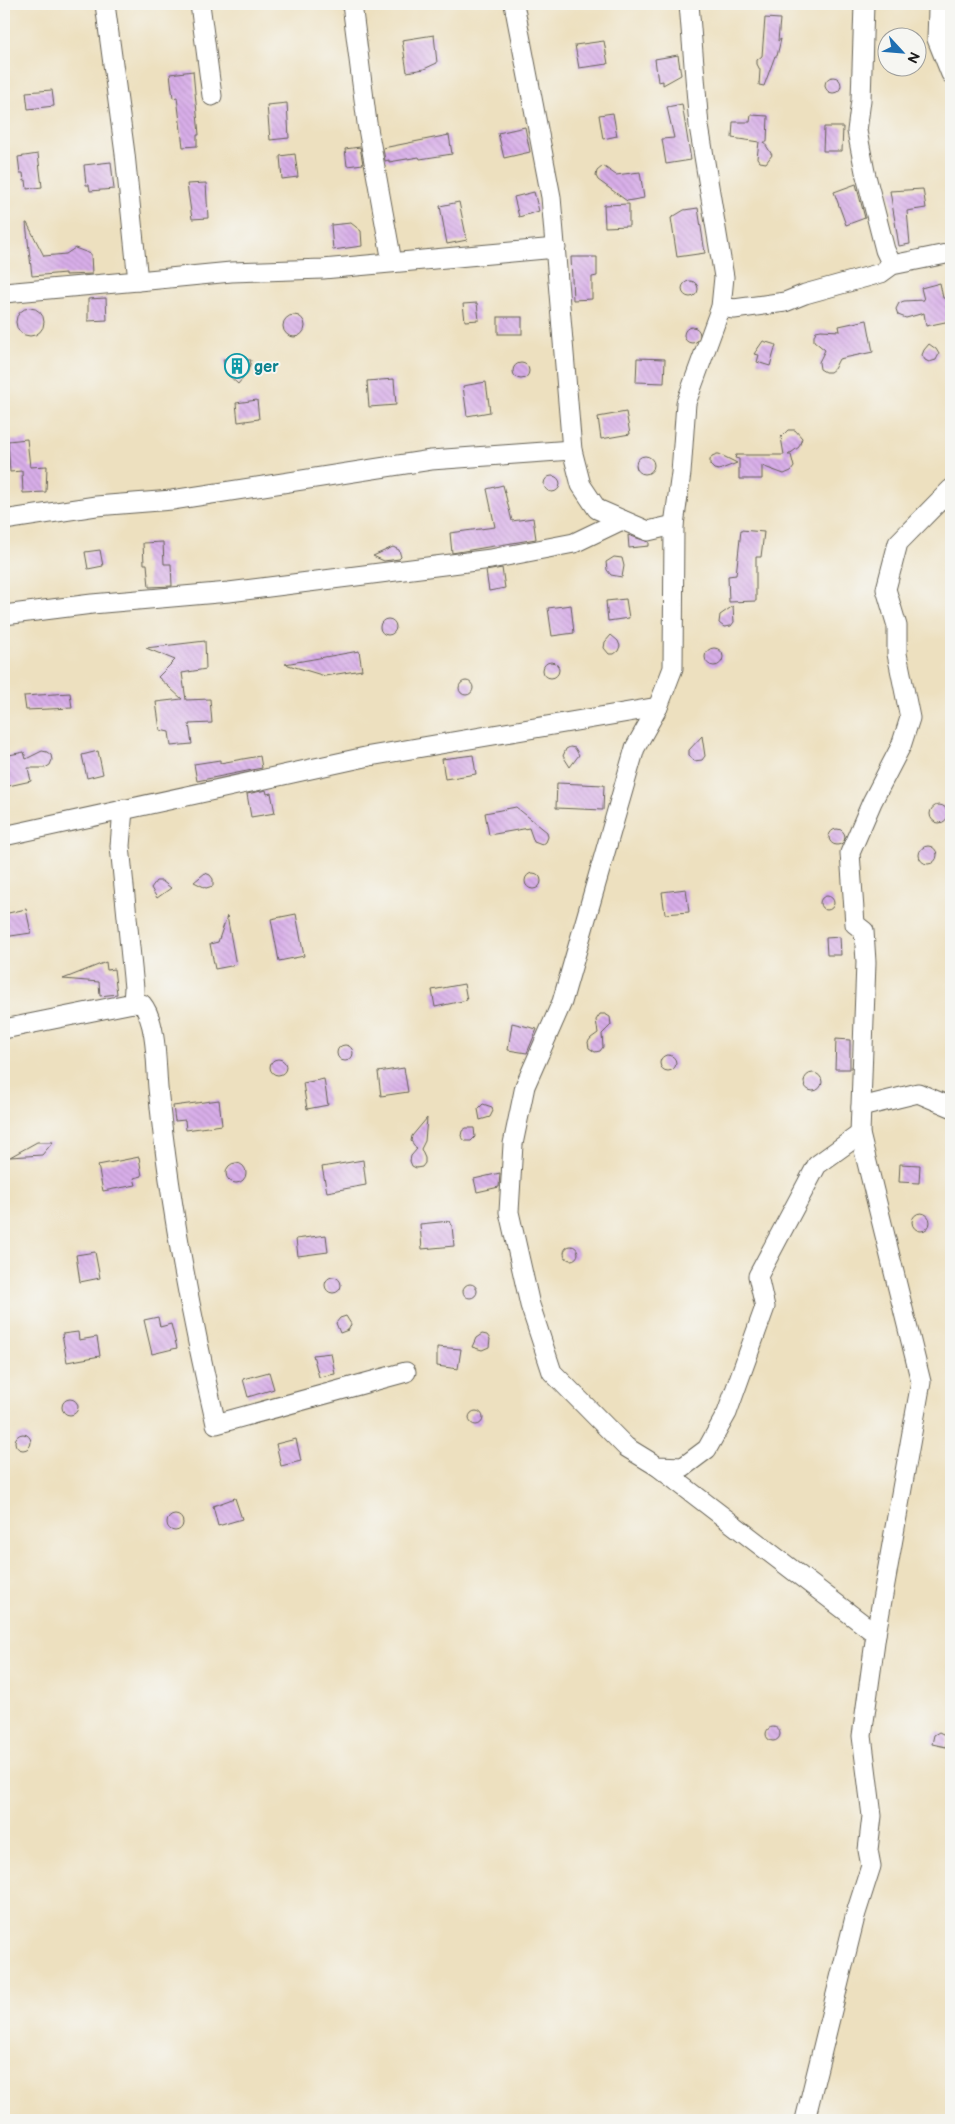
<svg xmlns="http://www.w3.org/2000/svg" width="955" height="2124" font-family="'Balsamiq Sans',sans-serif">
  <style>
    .building { fill: url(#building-back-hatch) }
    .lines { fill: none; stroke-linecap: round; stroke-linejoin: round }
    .street-casing { stroke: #656155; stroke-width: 21 }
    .street { stroke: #fff; stroke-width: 19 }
    .labels { text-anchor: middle; stroke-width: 4; stroke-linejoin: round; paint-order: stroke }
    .culture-label { font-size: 16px; font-weight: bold; fill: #0d838f; stroke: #f6f6f2; text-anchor: start }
  </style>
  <defs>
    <pattern id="building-back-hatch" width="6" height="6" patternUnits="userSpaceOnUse" patternTransform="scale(1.25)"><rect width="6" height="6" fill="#d8aee9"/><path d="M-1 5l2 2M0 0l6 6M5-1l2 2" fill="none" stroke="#b995c7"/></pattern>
  </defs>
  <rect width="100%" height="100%" fill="#f6f6f2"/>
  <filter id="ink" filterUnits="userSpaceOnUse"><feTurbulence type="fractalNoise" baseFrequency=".02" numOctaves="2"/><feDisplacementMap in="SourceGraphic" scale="10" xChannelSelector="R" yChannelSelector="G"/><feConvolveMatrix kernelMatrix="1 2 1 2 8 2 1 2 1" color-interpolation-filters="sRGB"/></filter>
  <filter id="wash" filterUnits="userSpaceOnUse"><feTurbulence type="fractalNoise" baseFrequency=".0096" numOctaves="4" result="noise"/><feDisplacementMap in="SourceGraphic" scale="20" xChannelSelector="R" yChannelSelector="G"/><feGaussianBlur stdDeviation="1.12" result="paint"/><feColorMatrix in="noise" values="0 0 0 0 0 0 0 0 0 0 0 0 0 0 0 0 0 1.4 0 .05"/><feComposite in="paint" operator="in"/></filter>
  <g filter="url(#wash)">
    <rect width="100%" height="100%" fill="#ede0bf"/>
    <g id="blocks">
      <g class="building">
        <polygon points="765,18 780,19 778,41 781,39 777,56 775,56 764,86 759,85 760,70 757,64 757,60 762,56"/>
        <polygon points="434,35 437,63 424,69 407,72 402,40"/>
        <polygon points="604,41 608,64 579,68 575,45"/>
        <polygon points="678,55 681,75 663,85 663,81 658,82 655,59"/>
        <polygon points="193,71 199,135 197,135 197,146 183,147 177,97 173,98 170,74"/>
        <circle cx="833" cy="85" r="8"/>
        <polygon points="52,90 54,106 28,109 26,92"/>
        <polygon points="287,103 289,138 270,140 267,105"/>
        <polygon points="682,104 691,160 666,164 662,139 674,138 667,107"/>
        <polygon points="613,113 617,136 603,139 599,115"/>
        <polygon points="751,115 768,116 767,142 764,142 772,155 766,163 760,162 757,158 759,142 732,138 733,122 750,122"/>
        <polygon points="525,127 530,152 504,158 498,133"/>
        <polygon points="824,127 843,127 842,151 823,151"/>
        <polygon points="449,135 452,154 420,159 419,157 389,162 389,160 385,161 383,148"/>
        <polygon points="360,147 363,164 347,166 345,149"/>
        <polygon points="38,154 42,187 27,189 26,180 24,181 23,173 20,173 18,157"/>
        <polygon points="295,154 298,177 282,179 280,156"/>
        <polygon points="111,162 114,189 90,191 89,185 86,185 84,165"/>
        <polygon points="603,166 616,175 640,172 644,198 627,201 598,180 596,176 597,171"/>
        <polygon points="206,183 208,218 192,219 187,184"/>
        <polygon points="856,184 865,218 846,225 834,192"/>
        <polygon points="923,189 926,208 907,211 910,244 899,246 890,191"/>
        <polygon points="534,192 539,211 519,217 514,197"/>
        <polygon points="459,202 467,240 447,244 440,206"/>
        <polygon points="629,204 629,226 605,227 604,205"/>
        <polygon points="698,208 705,253 677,257 671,218 684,210"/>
        <polygon points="26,223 27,223 44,256 66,254 75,248 91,254 92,274 65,275 65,273 32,276"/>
        <polygon points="351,223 361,231 362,246 333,250 331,225"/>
        <polygon points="571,257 597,257 597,276 592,277 592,299 573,300"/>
        <circle cx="690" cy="289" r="8"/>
        <polygon points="940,283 943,298 951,299 951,305 946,306 950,321 926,326 924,313 906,318 898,315 896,309 899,303 904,301 924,300 921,288"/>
        <polygon points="106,298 107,320 88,321 88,299"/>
        <polygon points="477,303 479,320 465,321 463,304"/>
        <circle cx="30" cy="322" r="14"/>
        <circle cx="294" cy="326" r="11"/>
        <rect x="498" y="317" width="24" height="17"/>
        <polygon points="867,320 873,352 839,359 834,369 830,372 825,372 820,369 819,362 825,350 814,341 814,336 816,331 821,330 840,331 839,326"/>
        <circle cx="692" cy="335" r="8"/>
        <polygon points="763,341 776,345 770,366 757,362 759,355 754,354"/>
        <polygon points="929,344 936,349 939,354 936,360 929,362 925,360 922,355 924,350"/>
        <polygon points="637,358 665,359 664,383 636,382"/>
        <polygon points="223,359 251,360 248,372 238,384 226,373"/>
        <circle cx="521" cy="371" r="8"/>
        <polygon points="394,379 396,405 369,407 367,381"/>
        <polygon points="486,382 490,412 467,416 463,386"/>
        <polygon points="257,400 259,419 238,422 236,403"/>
        <polygon points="626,412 630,434 601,439 598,417"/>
        <polygon points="788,430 795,430 802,438 799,447 788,455 791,455 794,467 791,471 784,474 762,466 762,479 739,479 739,459 735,458 736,455 784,455 781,437"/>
        <polygon points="27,439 30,467 47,466 46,492 23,493 22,471 10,472 8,441"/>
        <polygon points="717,454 719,454 737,463 719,470 714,469 710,465 710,460 712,456"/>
        <circle cx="645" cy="465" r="9"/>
        <circle cx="552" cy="484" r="8"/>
        <polygon points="503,485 512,521 533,518 536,539 452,553 450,533 495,527 487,489"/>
        <polygon points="741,530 764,532 761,557 756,557 756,601 729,602 728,576 736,575"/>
        <polygon points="628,535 649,542 649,546 629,548"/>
        <polygon points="163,542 164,564 171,564 172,586 149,587 147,564 144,564 143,543"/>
        <polygon points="393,547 399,550 401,557 399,559 384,561 373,556"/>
        <polygon points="100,550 103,566 88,569 85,552"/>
        <polygon points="614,557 622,558 624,566 622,577 611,575 607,570 606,562"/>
        <polygon points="502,568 505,588 489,591 486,571"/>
        <polygon points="626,599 629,618 608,621 606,601"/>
        <polygon points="571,605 574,633 552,636 548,608"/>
        <polygon points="733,606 734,622 731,626 724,627 719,623 720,615"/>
        <circle cx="388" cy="627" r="8"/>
        <polygon points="611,635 618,641 620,646 618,651 614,654 609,654 604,648 605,642"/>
        <polygon points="205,641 206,669 182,673 186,700 210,699 212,723 189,724 192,744 171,746 169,732 160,730 156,702 182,699 158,677 175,660 146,648"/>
        <circle cx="714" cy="657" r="9"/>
        <polygon points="359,651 362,670 325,676 285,664"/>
        <circle cx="551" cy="670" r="8"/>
        <circle cx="466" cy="688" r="7"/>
        <polygon points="70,693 72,708 26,710 24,696"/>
        <polygon points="702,736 705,756 702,760 694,761 689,755 689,750"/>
        <polygon points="570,747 575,748 579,755 570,767 563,756 566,749"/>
        <polygon points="42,751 47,752 51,755 52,760 50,765 45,768 28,768 31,781 4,787 4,756 24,752 26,759"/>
        <polygon points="98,751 103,774 87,778 82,755"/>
        <polygon points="473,755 476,774 445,779 442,759"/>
        <polygon points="260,756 262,768 197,781 194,764 220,760 220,763"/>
        <polygon points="557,783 604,785 603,810 556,808"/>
        <polygon points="266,790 267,794 271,793 275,813 251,817 247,794"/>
        <circle cx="939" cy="814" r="9"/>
        <polygon points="516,807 547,832 548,837 546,842 542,845 534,842 529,828 489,835 485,813"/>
        <circle cx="837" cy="837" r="8"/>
        <circle cx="928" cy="855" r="9"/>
        <circle cx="533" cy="881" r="8"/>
        <polygon points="205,873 210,875 213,879 213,886 206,888 194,882"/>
        <polygon points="156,881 162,881 171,888 157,898 151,888"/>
        <polygon points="686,889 689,912 665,914 662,892"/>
        <circle cx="827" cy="903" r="7"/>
        <polygon points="26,909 31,933 4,937 4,914"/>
        <polygon points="296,914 304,956 279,961 271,919"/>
        <polygon points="227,916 236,965 215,969 210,944 218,942"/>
        <polygon points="840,937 841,955 827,955 826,938"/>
        <polygon points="106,962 107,970 114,969 117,994 100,996 99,982 63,979"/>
        <polygon points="464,984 467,1000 435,1007 432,990"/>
        <polygon points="600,1014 605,1014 610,1017 611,1025 602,1034 603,1047 600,1051 595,1052 589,1048 588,1042 591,1038 598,1033 596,1020"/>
        <polygon points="512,1023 537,1029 527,1053 508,1050"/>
        <polygon points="836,1039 850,1040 850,1069 835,1069"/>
        <circle cx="345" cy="1053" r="8"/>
        <circle cx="668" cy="1063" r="8"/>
        <circle cx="278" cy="1067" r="8"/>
        <polygon points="404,1068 408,1092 381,1096 378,1072"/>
        <circle cx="813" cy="1082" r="9"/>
        <polygon points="324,1079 328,1105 307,1109 303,1083"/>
        <polygon points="219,1100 222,1125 186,1130 185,1120 175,1121 173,1106"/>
        <polygon points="483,1104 492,1107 493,1111 490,1117 480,1120 478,1109"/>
        <polygon points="427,1118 425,1141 421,1149 425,1158 425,1163 422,1167 416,1168 412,1166 410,1161 411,1156 417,1149 411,1141 412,1136"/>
        <polygon points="466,1128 474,1128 475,1137 471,1141 465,1141 461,1136 462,1131"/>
        <polygon points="37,1142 53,1142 42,1155 10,1157"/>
        <polygon points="139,1157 142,1176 134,1178 136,1185 103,1191 98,1165"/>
        <polygon points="363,1160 366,1185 327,1192 322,1167"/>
        <circle cx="236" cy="1173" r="10"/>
        <polygon points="900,1164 920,1165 919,1183 899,1182"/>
        <polygon points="500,1173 499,1187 477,1192 474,1179"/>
        <circle cx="921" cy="1222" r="9"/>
        <polygon points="450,1221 452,1226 454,1246 422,1249 420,1224"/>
        <polygon points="326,1235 328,1252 298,1256 296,1239"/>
        <circle cx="571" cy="1253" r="7"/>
        <polygon points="95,1252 100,1278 80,1282 76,1255"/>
        <circle cx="333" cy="1285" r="8"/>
        <circle cx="470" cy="1291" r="7"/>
        <polygon points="346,1316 351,1324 350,1327 348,1330 340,1333 336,1323 340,1318"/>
        <polygon points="158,1317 160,1327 171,1324 177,1348 152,1354 144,1320"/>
        <polygon points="78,1332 79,1340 97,1337 100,1356 67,1362 62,1334"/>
        <polygon points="482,1334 487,1335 490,1339 489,1347 482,1350 472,1347 476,1338"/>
        <polygon points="437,1347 461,1349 458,1369 437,1366"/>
        <polygon points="331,1353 335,1374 319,1377 313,1355"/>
        <polygon points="269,1372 274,1389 248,1397 243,1379"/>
        <circle cx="70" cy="1407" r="8"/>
        <circle cx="476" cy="1418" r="7"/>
        <circle cx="23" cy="1442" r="8"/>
        <polygon points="296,1439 301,1461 281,1466 276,1444"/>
        <polygon points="235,1498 242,1519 218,1526 213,1506"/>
        <circle cx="175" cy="1523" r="8"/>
        <circle cx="773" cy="1734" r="7"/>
        <polygon points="939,1732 947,1736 946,1747 932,1744 934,1735"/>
      </g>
    </g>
  </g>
  <g filter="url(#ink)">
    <use href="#blocks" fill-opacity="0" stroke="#656155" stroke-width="1"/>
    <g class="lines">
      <defs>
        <g id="street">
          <polyline points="200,4 212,96"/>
          <polyline points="352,4 367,123 392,262"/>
          <polyline points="514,4 551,197 572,450 581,485 597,509 648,531 674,525"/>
          <polyline points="689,4 699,126 724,277 721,307 686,403 681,473 674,525 673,668 658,707 635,748 562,1002 525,1086 513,1144 509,1212 530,1305 552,1372 626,1447 657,1466 683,1467 707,1449 727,1413 765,1307 758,1276 817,1165 860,1134"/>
          <polyline points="864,4 861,100 857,131 865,172 885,250 892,265"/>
          <polyline points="938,10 937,39 951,74"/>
          <polyline points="138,281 231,272 323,269 556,248"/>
          <polyline points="4,293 138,281 125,154 105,4"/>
          <polyline points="721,307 734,309 785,302 805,294 881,273 892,265 951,253"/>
          <polyline points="4,520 96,506 172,500 431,460 572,450"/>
          <polyline points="4,615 92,604 229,592 491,559 574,543 622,520"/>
          <polyline points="123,809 120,846 134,988 133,1003"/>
          <polyline points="4,836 370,756 658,707"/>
          <path d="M4,1029L133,1003L142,1004C157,1022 156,1065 158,1088C169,1202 190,1313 216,1424L406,1372"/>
          <polyline points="861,1107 918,1093 951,1107"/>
          <polyline points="657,1466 876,1634"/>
          <polyline points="805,2120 856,1913 871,1866 868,1850 872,1816 862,1736 876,1634 921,1382 860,1134 866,962 864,931 855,924 850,853 872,802 901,746 910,718 897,654 897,626 886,589 898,543 951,489"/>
        </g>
      </defs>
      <use href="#street" class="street-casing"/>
      <use href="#street" class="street"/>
    </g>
  </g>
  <defs>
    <symbol id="building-ring" viewBox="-11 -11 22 22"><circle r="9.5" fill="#f6f6f2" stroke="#0f9aa8" stroke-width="1.5"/><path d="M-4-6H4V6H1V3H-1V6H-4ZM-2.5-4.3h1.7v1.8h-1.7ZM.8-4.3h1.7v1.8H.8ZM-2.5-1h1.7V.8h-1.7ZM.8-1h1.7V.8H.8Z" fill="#0f9aa8"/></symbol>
  </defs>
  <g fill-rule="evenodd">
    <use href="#building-ring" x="223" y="352" width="28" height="28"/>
  </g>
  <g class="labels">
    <g class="culture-label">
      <text x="254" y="372">ger</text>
    </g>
  </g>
  <rect width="955" height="2124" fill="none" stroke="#f6f6f2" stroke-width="20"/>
  <g transform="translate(902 52) rotate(116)"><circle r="24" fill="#f6f6f2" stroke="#9f9f9c"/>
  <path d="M0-4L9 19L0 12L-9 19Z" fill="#1f6fb2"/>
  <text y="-8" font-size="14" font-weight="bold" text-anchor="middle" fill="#1c1c1c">N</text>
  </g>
</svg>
